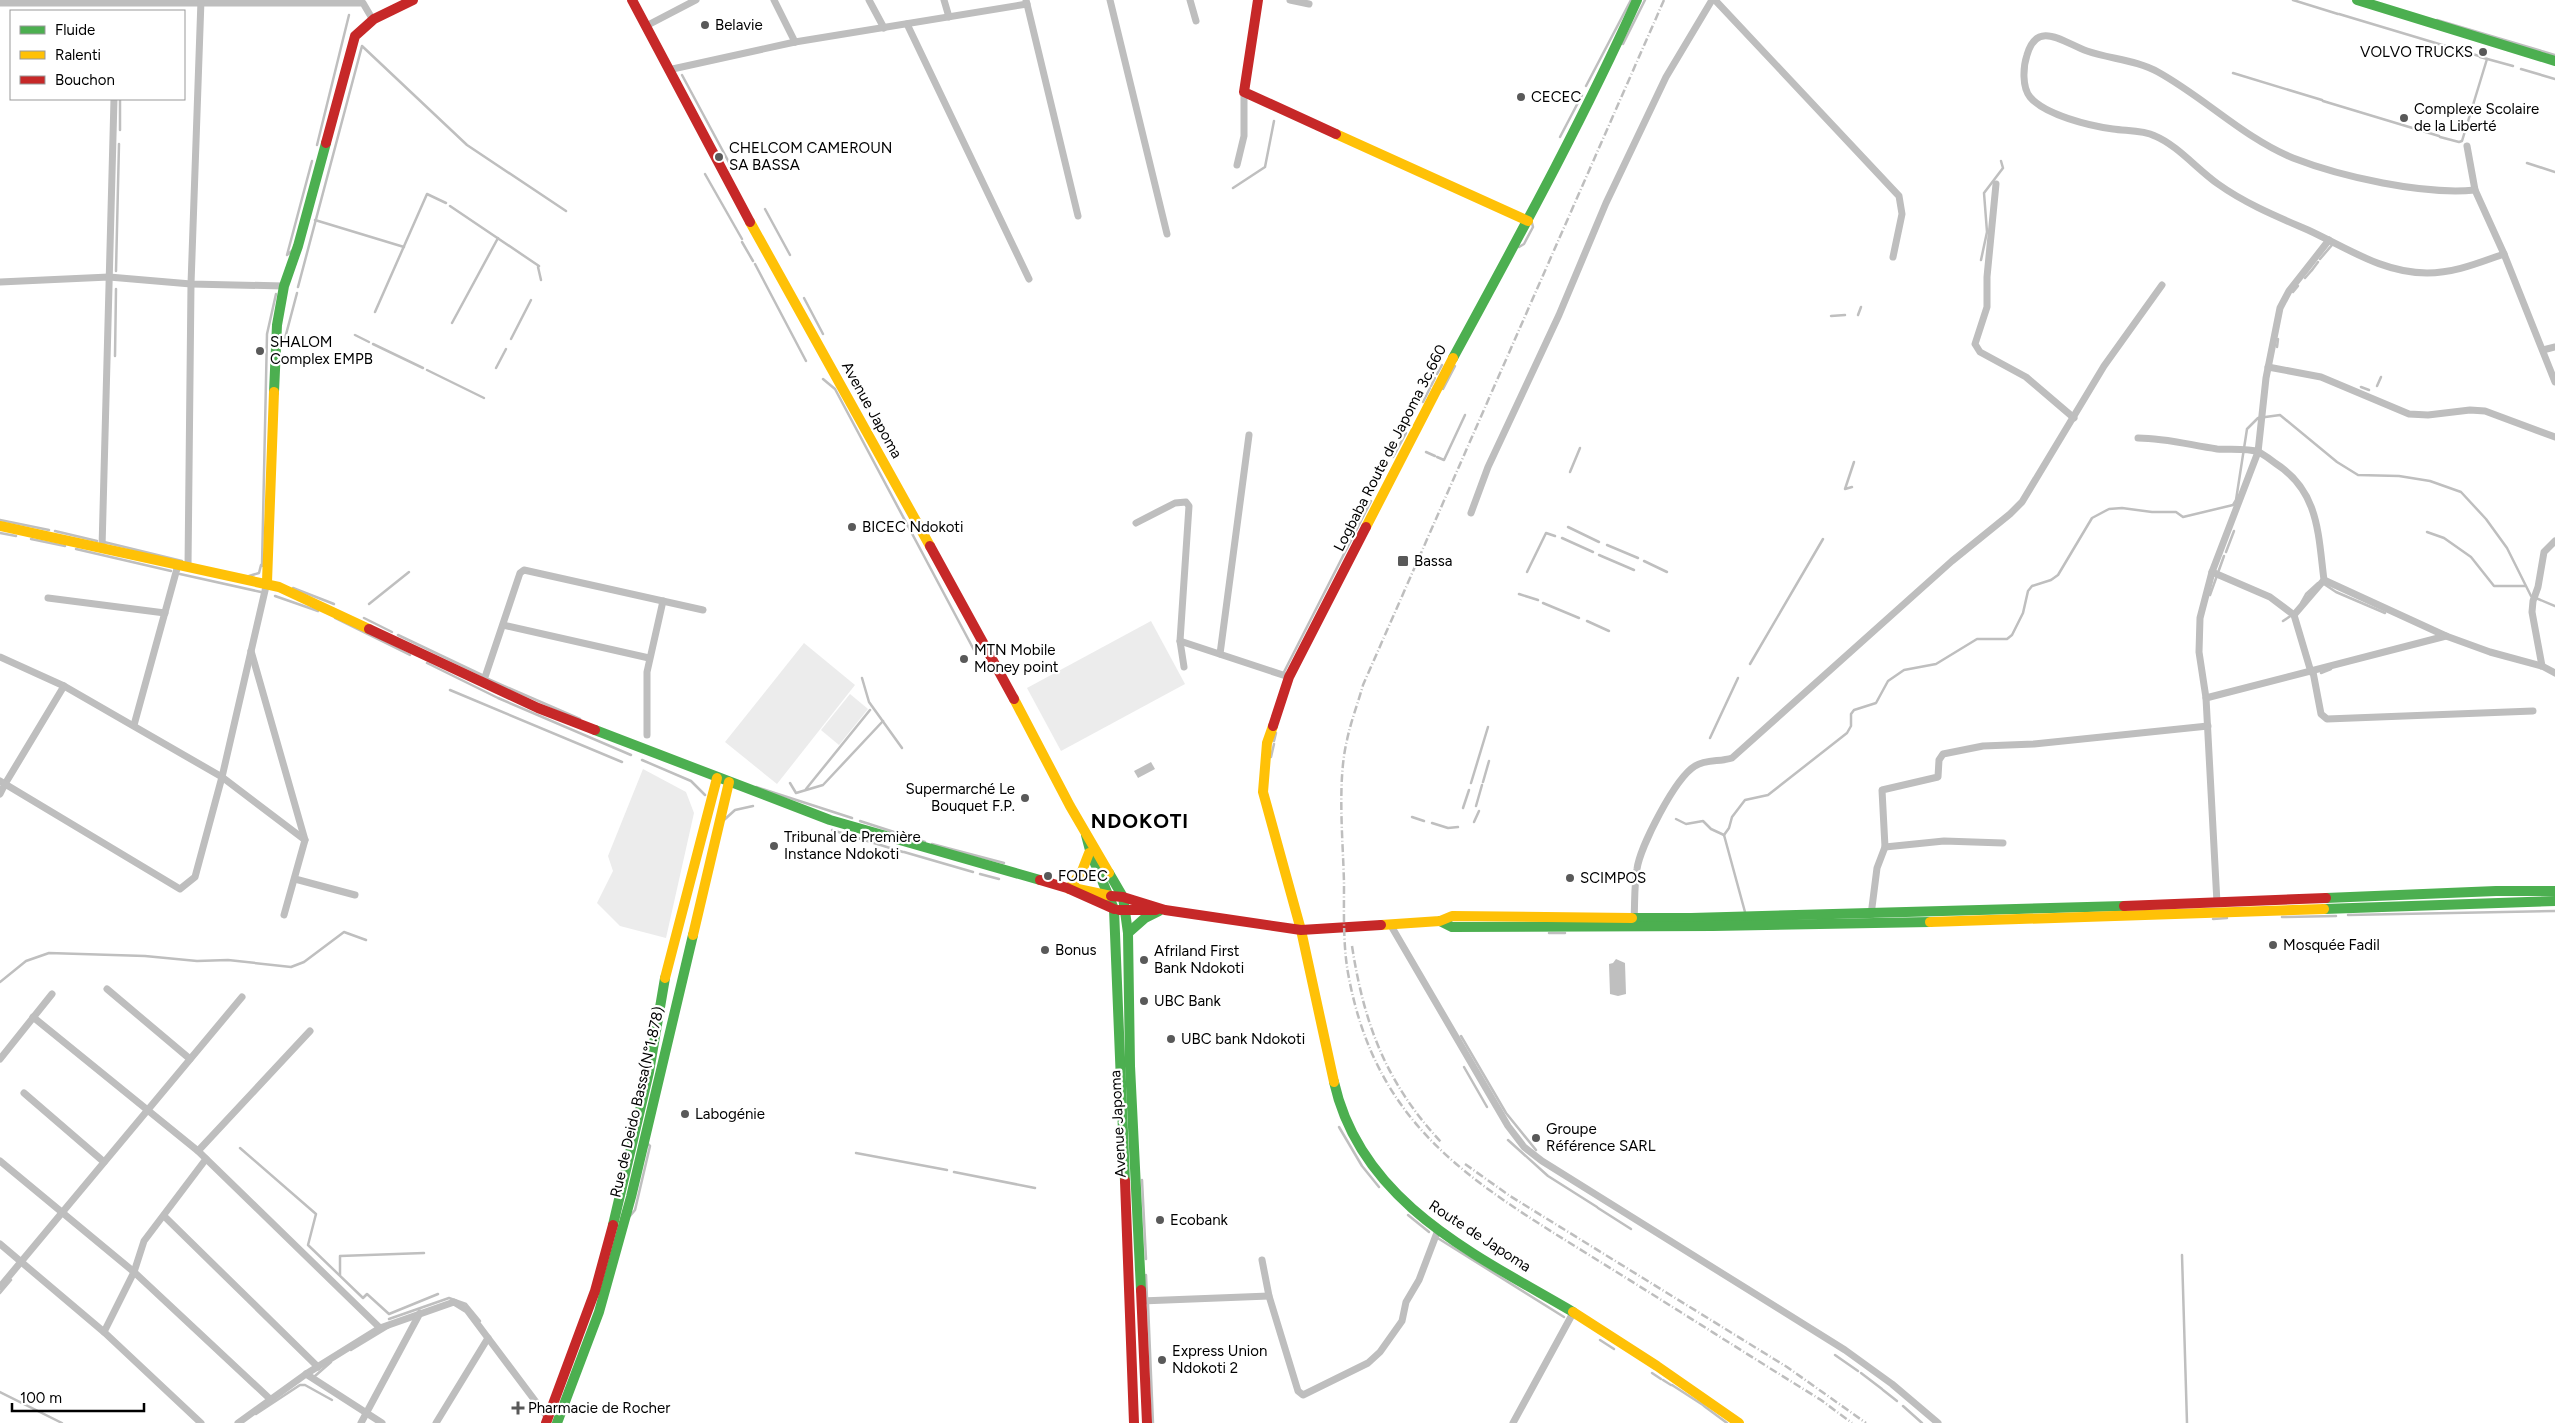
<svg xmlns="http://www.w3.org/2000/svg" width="2555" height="1423" font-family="Figtree,sans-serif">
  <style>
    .green { fill: #ececec }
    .water { fill: #bfbfbf }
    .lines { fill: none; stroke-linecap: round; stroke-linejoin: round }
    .stream { stroke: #bfbfbf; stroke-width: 2.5 }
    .street { stroke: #bebebe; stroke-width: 7 }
    .fast { stroke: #4caf50; stroke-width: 10 }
    .slow { stroke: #ffc107; stroke-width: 10 }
    .jam { stroke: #c62828; stroke-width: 10 }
    .rail { stroke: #bebebe; stroke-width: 2.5; stroke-dasharray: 8 2.5 1 2.5; stroke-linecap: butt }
    .poi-dot { fill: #595959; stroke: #fff; stroke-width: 2 }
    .labels { text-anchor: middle; stroke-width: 4.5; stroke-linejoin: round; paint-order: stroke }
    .poi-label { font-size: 15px; fill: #000; stroke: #fff; text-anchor: start }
    .street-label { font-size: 15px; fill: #000; stroke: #fff }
    .district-label { font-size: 20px; font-weight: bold; letter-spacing: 1px; fill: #000; stroke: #fff }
  </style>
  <rect width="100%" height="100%" fill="#fff"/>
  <g class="green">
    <polygon points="1151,621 1185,684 1061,751 1027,688"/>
    <polygon points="804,643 855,685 777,784 725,742"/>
    <polygon points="850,694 868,709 839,745 821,730"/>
    <polygon points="643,769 686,792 694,813 666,938 620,926 597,903 613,871 608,856"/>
  </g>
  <g class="water">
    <polygon points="1151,762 1155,769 1138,778 1134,771"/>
    <polygon points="1616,959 1625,963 1626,994 1618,996 1610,994 1609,964 1613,963"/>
  </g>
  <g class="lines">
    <g class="stream">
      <polyline points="2293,0 2338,14"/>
      <polyline points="2339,14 2479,56"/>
      <polyline points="2437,20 2555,55"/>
      <polyline points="1623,44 1645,0"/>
      <polyline points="2480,57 2513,66"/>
      <polyline points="2521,69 2555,79"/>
      <polyline points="2233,73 2322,100"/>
      <polyline points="682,75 732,168"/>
      <polyline points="1586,86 1631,0"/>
      <polyline points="2323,101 2439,136"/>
      <polyline points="120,130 120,99"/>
      <polyline points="1560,137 1582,95"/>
      <polyline points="2440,137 2459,142 2462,141 2487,59"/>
      <polyline points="317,145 349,15"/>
      <polyline points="2527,163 2555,172"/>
      <polyline points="705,174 742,239"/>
      <polyline points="1233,188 1265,167 1274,121"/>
      <polyline points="450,206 539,266"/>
      <polyline points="765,209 790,255"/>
      <polyline points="315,220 404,247"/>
      <polyline points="742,242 753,261"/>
      <polyline points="1519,247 1524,244 1533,227 1532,223"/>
      <polyline points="293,250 287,255 312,161"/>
      <polyline points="2320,259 2332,245"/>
      <polyline points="1981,260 1987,232 1984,193 2003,168 2001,161"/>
      <polyline points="755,264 806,361"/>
      <polyline points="538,267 541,280"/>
      <polyline points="2312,270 2318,262"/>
      <polyline points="116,271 119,144"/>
      <polyline points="2305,278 2312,270"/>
      <polyline points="298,287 362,46 467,145 566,211"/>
      <polyline points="2293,292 2298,286"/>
      <polyline points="804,298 823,334"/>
      <polyline points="375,312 427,194 446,203"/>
      <polyline points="1858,315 1861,307"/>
      <polyline points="1831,316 1845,315"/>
      <polyline points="452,323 498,238"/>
      <polyline points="355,335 369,342"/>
      <polyline points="511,339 531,300"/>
      <polyline points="284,342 297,293"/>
      <polyline points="373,344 423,368"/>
      <polyline points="2277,347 2278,339"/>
      <polyline points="115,356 116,289"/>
      <polyline points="496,368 506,349"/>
      <polyline points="427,370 484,398"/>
      <polyline points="1437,374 1442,365"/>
      <polyline points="823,379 835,389 974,650"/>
      <polyline points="1431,386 1435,378"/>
      <polyline points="2377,386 2381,377"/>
      <polyline points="2361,387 2369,390"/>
      <polyline points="1443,389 1455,366"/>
      <polyline points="1423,402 1430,388"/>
      <polyline points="1426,452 1435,456"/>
      <polyline points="1393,457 1406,433"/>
      <polyline points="1437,457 1444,460 1465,415"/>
      <polyline points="1570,472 1580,448"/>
      <polyline points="1852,487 1845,489 1854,462"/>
      <polyline points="0,520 49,530"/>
      <polyline points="1568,527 1599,542"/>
      <polyline points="55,531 97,541"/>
      <polyline points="2427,532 2444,538 2471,557 2494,586 2525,586"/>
      <polyline points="0,533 16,536"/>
      <polyline points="1562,538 1593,552"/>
      <polyline points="31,539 65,546"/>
      <polyline points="104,542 182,561"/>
      <polyline points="1607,545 1638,558"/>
      <polyline points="76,549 171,571"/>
      <polyline points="2226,552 2234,531"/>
      <polyline points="1599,555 1634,570"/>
      <polyline points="1644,561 1667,572"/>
      <polyline points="262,566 267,334 276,294"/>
      <polyline points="1527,572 1546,533 1555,536"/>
      <polyline points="180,574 261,592"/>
      <polyline points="249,576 259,573 261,565"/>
      <polyline points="2324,584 2336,592 2385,613"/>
      <polyline points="293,588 334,604"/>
      <polyline points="1519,594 1538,600"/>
      <polyline points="2210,595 2224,556"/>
      <polyline points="275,596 318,611"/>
      <polyline points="1543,603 1579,618"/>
      <polyline points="2301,603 2306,594 2318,583"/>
      <polyline points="369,604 409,572"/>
      <polyline points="335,618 410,655"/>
      <polyline points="364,618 392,632"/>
      <polyline points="1587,621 1609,631"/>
      <polyline points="2283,621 2292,615"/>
      <polyline points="398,635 482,675"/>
      <polyline points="427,663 498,698 631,755"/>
      <polyline points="1750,664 1823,539"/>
      <polyline points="1284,672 1371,501"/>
      <polyline points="2321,673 2331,669"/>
      <polyline points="862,678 869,702 902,748"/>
      <polyline points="488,679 580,719"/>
      <polyline points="450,690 622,762"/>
      <polyline points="1710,738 1738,678"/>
      <polyline points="1274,741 1276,733"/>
      <polyline points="1271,757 1274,744"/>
      <polyline points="642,760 691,781 705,795"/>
      <polyline points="1483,782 1489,761"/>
      <polyline points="790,783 796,793 823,785 883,721"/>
      <polyline points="1471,783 1488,727"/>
      <polyline points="756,787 852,818"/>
      <polyline points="806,789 870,710"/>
      <polyline points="1476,806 1482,785"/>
      <polyline points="1463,808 1469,790"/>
      <polyline points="1412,817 1424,821"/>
      <polyline points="1676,819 1686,824 1703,821 1711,829 1724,835"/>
      <polyline points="724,820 735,810 753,806"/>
      <polyline points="860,821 925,842"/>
      <polyline points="1474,822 1479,811"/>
      <polyline points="1432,823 1448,828 1458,827"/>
      <polyline points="832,830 903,852"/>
      <polyline points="1724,835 1729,828 1732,817 1745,800 1768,795 1847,733 1851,726 1851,714 1854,710 1876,703 1888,681 1904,670 1936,664 1977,639 2007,639 2012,635 2023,613 2028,591 2032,586 2051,580 2058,575 2092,518 2109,509 2122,508 2152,512 2176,512 2183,517 2233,505 2236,500 2247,429 2258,418 2280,415 2337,462 2358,475 2399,476 2430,481 2461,492 2486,519 2507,548 2531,596 2555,606"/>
      <polyline points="1724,835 1745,912"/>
      <polyline points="932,844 1004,863"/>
      <polyline points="904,852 973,872"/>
      <polyline points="980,874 999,879"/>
      <polyline points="2348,915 2555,911"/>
      <polyline points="2282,917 2336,916"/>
      <polyline points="2213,919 2227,918"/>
      <polyline points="1549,933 1565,933"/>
      <polyline points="0,982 26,961 49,953 145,956 197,961 228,960 291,967 304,962 344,932 366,940"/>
      <polyline points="1461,1036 1506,1113 1536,1150"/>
      <polyline points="1464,1067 1487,1107"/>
      <polyline points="1339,1127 1362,1166 1379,1187"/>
      <polyline points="1508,1140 1548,1176 1597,1207"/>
      <polyline points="240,1148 316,1214 308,1245 363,1298 367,1294 389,1314 438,1294"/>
      <polyline points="856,1153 947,1170"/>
      <polyline points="954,1172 1035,1188"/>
      <polyline points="1142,1180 1146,1259"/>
      <polyline points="1598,1208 1631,1229"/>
      <polyline points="1408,1215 1429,1232"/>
      <polyline points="630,1216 635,1210 650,1146 647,1143"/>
      <polyline points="1436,1237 1564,1317"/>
      <polyline points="2182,1255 2187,1423"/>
      <polyline points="340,1275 340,1256 424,1253"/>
      <polyline points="1146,1275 1147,1299"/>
      <polyline points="0,1293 11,1280"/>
      <polyline points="1148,1304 1153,1423"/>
      <polyline points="389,1319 449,1298 466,1304 480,1321"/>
      <polyline points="1600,1340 1614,1349"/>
      <polyline points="351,1350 389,1327"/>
      <polyline points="1835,1355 1858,1371"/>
      <polyline points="1652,1373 1661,1379"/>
      <polyline points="1861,1373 1882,1389"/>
      <polyline points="315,1376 331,1362"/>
      <polyline points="1663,1380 1671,1385"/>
      <polyline points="1672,1385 1703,1405"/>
      <polyline points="1883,1390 1897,1401"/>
      <polyline points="0,1392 62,1423"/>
      <polyline points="1704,1406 1727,1423"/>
      <polyline points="1903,1406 1922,1423"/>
      <polyline points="256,1414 300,1385 305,1385 332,1400"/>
    </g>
    <g class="street">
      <polyline points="774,0 795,42"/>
      <polyline points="869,0 884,28"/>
      <polyline points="944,0 949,17"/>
      <polyline points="1026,0 1078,216"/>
      <polyline points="1110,0 1167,234"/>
      <polyline points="1190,0 1196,21"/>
      <polyline points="1290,0 1309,4"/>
      <polyline points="1715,0 1899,196 1902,214 1893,257"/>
      <polyline points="0,3 363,3 373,20"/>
      <polyline points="907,24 1029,279"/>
      <polyline points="646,26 696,0"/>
      <polyline points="668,70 795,42 1027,4"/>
      <polyline points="2467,146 2475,190 2504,254 2555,382"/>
      <polyline points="1237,165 1244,136 1244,92"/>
      <polyline points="1996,184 1987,277 1987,307 1975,344 1980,352 2026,377 2074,418"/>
      <path d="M2475,190C2423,195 2342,177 2293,158C2244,138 2205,98 2158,72C2137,60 2110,59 2087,51C2064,43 2037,19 2027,55C2023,67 2022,87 2030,97C2045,115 2090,126 2113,129C2126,131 2143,130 2155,136C2177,145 2198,170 2218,184C2246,204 2278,217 2308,230C2347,248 2383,273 2427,273C2455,273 2478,263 2504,254"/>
      <polyline points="0,282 109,277 191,284 284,286"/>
      <polyline points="2543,350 2555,347"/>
      <polyline points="2268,367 2321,377 2409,414 2428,415 2470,410 2485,411 2555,437"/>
      <path d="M2138,438C2165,438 2190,445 2217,449C2230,450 2247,448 2259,452C2264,455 2270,459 2275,463C2319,491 2318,533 2324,580L2294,615"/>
      <polyline points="1471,513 1488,467 1559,315 1606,203 1666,77 1712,0"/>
      <polyline points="1136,523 1175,503 1186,502 1189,506 1180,641 1184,667"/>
      <polyline points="102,548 114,99"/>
      <polyline points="188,567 191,284 201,0"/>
      <polyline points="2212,572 2270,597 2294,615 2311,672"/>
      <polyline points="2324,580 2446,636"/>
      <polyline points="48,598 165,613"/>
      <polyline points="503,625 649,658"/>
      <polyline points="1180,641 1289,677"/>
      <polyline points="251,651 305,840 284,915"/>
      <polyline points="1220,654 1249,435"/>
      <polyline points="0,657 64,686 222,777 305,840"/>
      <polyline points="2542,666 2532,612 2533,601 2538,587 2544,552 2555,541"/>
      <polyline points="2313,672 2321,714 2327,719 2533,711"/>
      <polyline points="483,683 520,573 524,570 703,610"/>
      <polyline points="2206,698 2446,636 2490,652 2542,666 2555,673"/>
      <polyline points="134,725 178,565"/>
      <polyline points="647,735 647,672 663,601"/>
      <polyline points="0,781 5,784 64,686"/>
      <polyline points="0,794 5,784 180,889 195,877 222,777 267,582"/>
      <polyline points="1885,847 1944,841 2003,843"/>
      <polyline points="295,879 355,895"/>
      <polyline points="2217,903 2206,698 2199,652 2200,618 2212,572 2258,452 2266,378 2280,308 2289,291 2329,240"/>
      <polyline points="1871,915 1877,868 1885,847 1882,790 1938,777 1939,760 1943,754 1983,746 2034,744 2208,726"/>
      <path d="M1634,920C1635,903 1634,886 1637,869C1640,847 1675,778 1695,766C1706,759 1720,762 1732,758L1952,561L2010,514L2022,502L2104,366L2162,285"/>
      <polyline points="1390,924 1508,1126 1524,1147 1542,1161 1845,1350 1892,1384 1938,1423"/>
      <polyline points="107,989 190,1059"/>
      <polyline points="33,1017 198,1151 380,1328"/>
      <polyline points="0,1059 52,994"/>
      <polyline points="24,1093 104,1162"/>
      <polyline points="198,1151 310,1031"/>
      <polyline points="0,1161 134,1272 270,1399"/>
      <polyline points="164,1216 318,1367"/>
      <polyline points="0,1244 104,1332 201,1423"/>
      <polyline points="1262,1260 1269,1296 1298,1391 1303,1395 1368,1363 1380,1352 1402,1321 1406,1302 1419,1280 1438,1230"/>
      <polyline points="0,1287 242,997"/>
      <polyline points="1141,1301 1269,1296"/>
      <polyline points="104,1332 134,1272 144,1241 206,1159"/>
      <polyline points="306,1374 382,1423"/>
      <polyline points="238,1423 306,1374 380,1328 454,1302 467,1310 548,1418"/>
      <polyline points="361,1423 420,1313"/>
      <polyline points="436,1423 488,1338"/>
      <polyline points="1513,1423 1573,1313"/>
    </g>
    <g class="fast">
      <polyline points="2357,0 2555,61"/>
      <path d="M1453,358C1517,240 1582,122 1637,0"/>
      <polyline points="274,392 277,325 284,286 298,246 326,143"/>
      <polyline points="595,730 830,820 1040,880"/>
      <polyline points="1086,835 1091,854 1114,909 1125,1181"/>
      <polyline points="1109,873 1123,897 1128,933 1130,1066 1141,1290"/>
      <polyline points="2326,898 2496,891 2555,891"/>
      <polyline points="2324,909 2555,901"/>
      <polyline points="1632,918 1691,918 2124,906"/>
      <polyline points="1440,921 1452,927 1713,926 1930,922"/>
      <polyline points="1128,933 1145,918 1159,911"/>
      <path d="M1334,1082C1361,1203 1476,1255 1573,1312"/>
      <polyline points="613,1225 649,1072 665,978"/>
      <polyline points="557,1423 599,1312 631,1197 693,935"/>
    </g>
    <g class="slow">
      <polyline points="1336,134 1528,221"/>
      <polyline points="750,222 930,546"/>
      <polyline points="0,526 279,587 369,629"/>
      <polyline points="1366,527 1453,358"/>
      <polyline points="267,582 274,392"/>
      <polyline points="1014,699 1070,806 1109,873"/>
      <polyline points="1273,726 1267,743 1263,792 1301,930 1334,1082"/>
      <polyline points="1069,889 1082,871 1089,853"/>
      <polyline points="1078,889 1111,896"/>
      <polyline points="1930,922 2324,909"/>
      <polyline points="1381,925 1440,921 1452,916 1632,918"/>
      <polyline points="693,935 729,782"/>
      <polyline points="665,978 717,778"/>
      <polyline points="1573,1312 1657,1366 1739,1423"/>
    </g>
    <g class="jam">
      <polyline points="632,0 750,222"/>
      <polyline points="1258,0 1244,92 1336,134"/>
      <polyline points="326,143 355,36 374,19 413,0"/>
      <polyline points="930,546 1014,699"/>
      <polyline points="369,629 538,708 595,730"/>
      <polyline points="1273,726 1289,677 1366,527"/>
      <polyline points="1040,880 1067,888 1114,909"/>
      <polyline points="1111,896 1123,897 1165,910 1301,930 1381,925"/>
      <polyline points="2124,906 2326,898"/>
      <polyline points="1119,910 1156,910"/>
      <polyline points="1125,1181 1134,1423"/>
      <polyline points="1141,1290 1147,1423"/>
      <polyline points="546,1423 595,1291 613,1225"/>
    </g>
    <g class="rail">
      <path d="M1664,0L1363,685C1358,703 1351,721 1347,740C1337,782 1343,839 1344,883C1344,913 1343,944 1348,973C1376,1128 1472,1182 1594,1258C1670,1305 1745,1353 1821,1400L1852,1423"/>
      <path d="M1352,946C1364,1024 1386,1083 1441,1142"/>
      <polyline points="1465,1164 1510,1196 1787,1367 1866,1423"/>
    </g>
  </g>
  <g class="poi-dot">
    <circle cx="705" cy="25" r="5"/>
    <circle cx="2483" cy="52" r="5"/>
    <circle cx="1521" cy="97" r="5"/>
    <circle cx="2404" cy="118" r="5"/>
    <circle cx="719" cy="157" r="5"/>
    <circle cx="260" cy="351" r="5"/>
    <circle cx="852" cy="527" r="5"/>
    <rect x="1397" y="555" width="12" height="12" rx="2.5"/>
    <circle cx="964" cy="659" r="5"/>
    <circle cx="1025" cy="798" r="5"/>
    <circle cx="774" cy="846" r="5"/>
    <circle cx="1048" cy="876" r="5"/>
    <circle cx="1570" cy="878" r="5"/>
    <circle cx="2273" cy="945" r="5"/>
    <circle cx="1045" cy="950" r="5"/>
    <circle cx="1144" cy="960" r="5"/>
    <circle cx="1144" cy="1001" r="5"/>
    <circle cx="1171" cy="1039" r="5"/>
    <circle cx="685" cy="1114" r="5"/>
    <circle cx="1536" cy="1138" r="5"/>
    <circle cx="1160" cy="1220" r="5"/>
    <circle cx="1162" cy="1360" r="5"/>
    <path d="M515.5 1400.5h5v5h5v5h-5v5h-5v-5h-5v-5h5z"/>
  </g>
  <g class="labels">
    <g class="poi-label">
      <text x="715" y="30">Belavie</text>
      <text x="2473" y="57" text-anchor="end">VOLVO TRUCKS</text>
      <text x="1531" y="102">CECEC</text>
      <text x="2414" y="114">Complexe Scolaire<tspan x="2414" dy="17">de la Liberté</tspan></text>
      <text x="729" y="153">CHELCOM CAMEROUN<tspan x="729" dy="17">SA BASSA</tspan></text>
      <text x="270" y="347">SHALOM<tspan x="270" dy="17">Complex EMPB</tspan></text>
      <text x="862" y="532">BICEC Ndokoti</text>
      <text x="1414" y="566">Bassa</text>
      <text x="974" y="655">MTN Mobile<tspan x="974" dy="17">Money point</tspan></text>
      <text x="1015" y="794" text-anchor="end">Supermarché Le<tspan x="1015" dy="17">Bouquet F.P.</tspan></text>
      <text x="784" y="842">Tribunal de Première<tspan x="784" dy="17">Instance Ndokoti</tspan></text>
      <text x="1058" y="881">FODEC</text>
      <text x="1580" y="883">SCIMPOS</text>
      <text x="2283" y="950">Mosquée Fadil</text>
      <text x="1055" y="955">Bonus</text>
      <text x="1154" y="956">Afriland First<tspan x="1154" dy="17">Bank Ndokoti</tspan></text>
      <text x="1154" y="1006">UBC Bank</text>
      <text x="1181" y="1044">UBC bank Ndokoti</text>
      <text x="695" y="1119">Labogénie</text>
      <text x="1546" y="1134">Groupe<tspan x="1546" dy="17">Référence SARL</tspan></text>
      <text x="1170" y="1225">Ecobank</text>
      <text x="1172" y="1356">Express Union<tspan x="1172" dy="17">Ndokoti 2</tspan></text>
      <text x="528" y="1413">Pharmacie de Rocher</text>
    </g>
    <g class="street-label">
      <text transform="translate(872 410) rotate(61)" y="5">Avenue Japoma</text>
      <text transform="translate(1390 448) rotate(-63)" y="5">Logbaba Route de Japoma 3c.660</text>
      <text transform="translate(637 1102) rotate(-77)" y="5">Rue de Deido Bassa(N°1.878)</text>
      <text transform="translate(1118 1124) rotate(-93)" y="5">Avenue Japoma</text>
      <text transform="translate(1480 1236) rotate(33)" y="5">Route de Japoma</text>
    </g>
    <g class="district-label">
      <text x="1140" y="828">NDOKOTI</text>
    </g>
  </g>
  <rect x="10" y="10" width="175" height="90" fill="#ffffff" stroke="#999999"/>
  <rect x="20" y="26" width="25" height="8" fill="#4caf50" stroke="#999999"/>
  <text x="55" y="35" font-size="15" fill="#000000">Fluide</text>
  <rect x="20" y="51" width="25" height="8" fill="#ffc107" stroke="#999999"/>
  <text x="55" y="60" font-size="15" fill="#000000">Ralenti</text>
  <rect x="20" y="76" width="25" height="8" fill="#c62828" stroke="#999999"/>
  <text x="55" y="85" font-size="15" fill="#000000">Bouchon</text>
  <path d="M12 1403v8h132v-8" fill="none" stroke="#000000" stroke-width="2.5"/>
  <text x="20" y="1403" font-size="15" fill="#000000" stroke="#ffffff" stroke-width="4" paint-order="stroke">100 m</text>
</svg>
